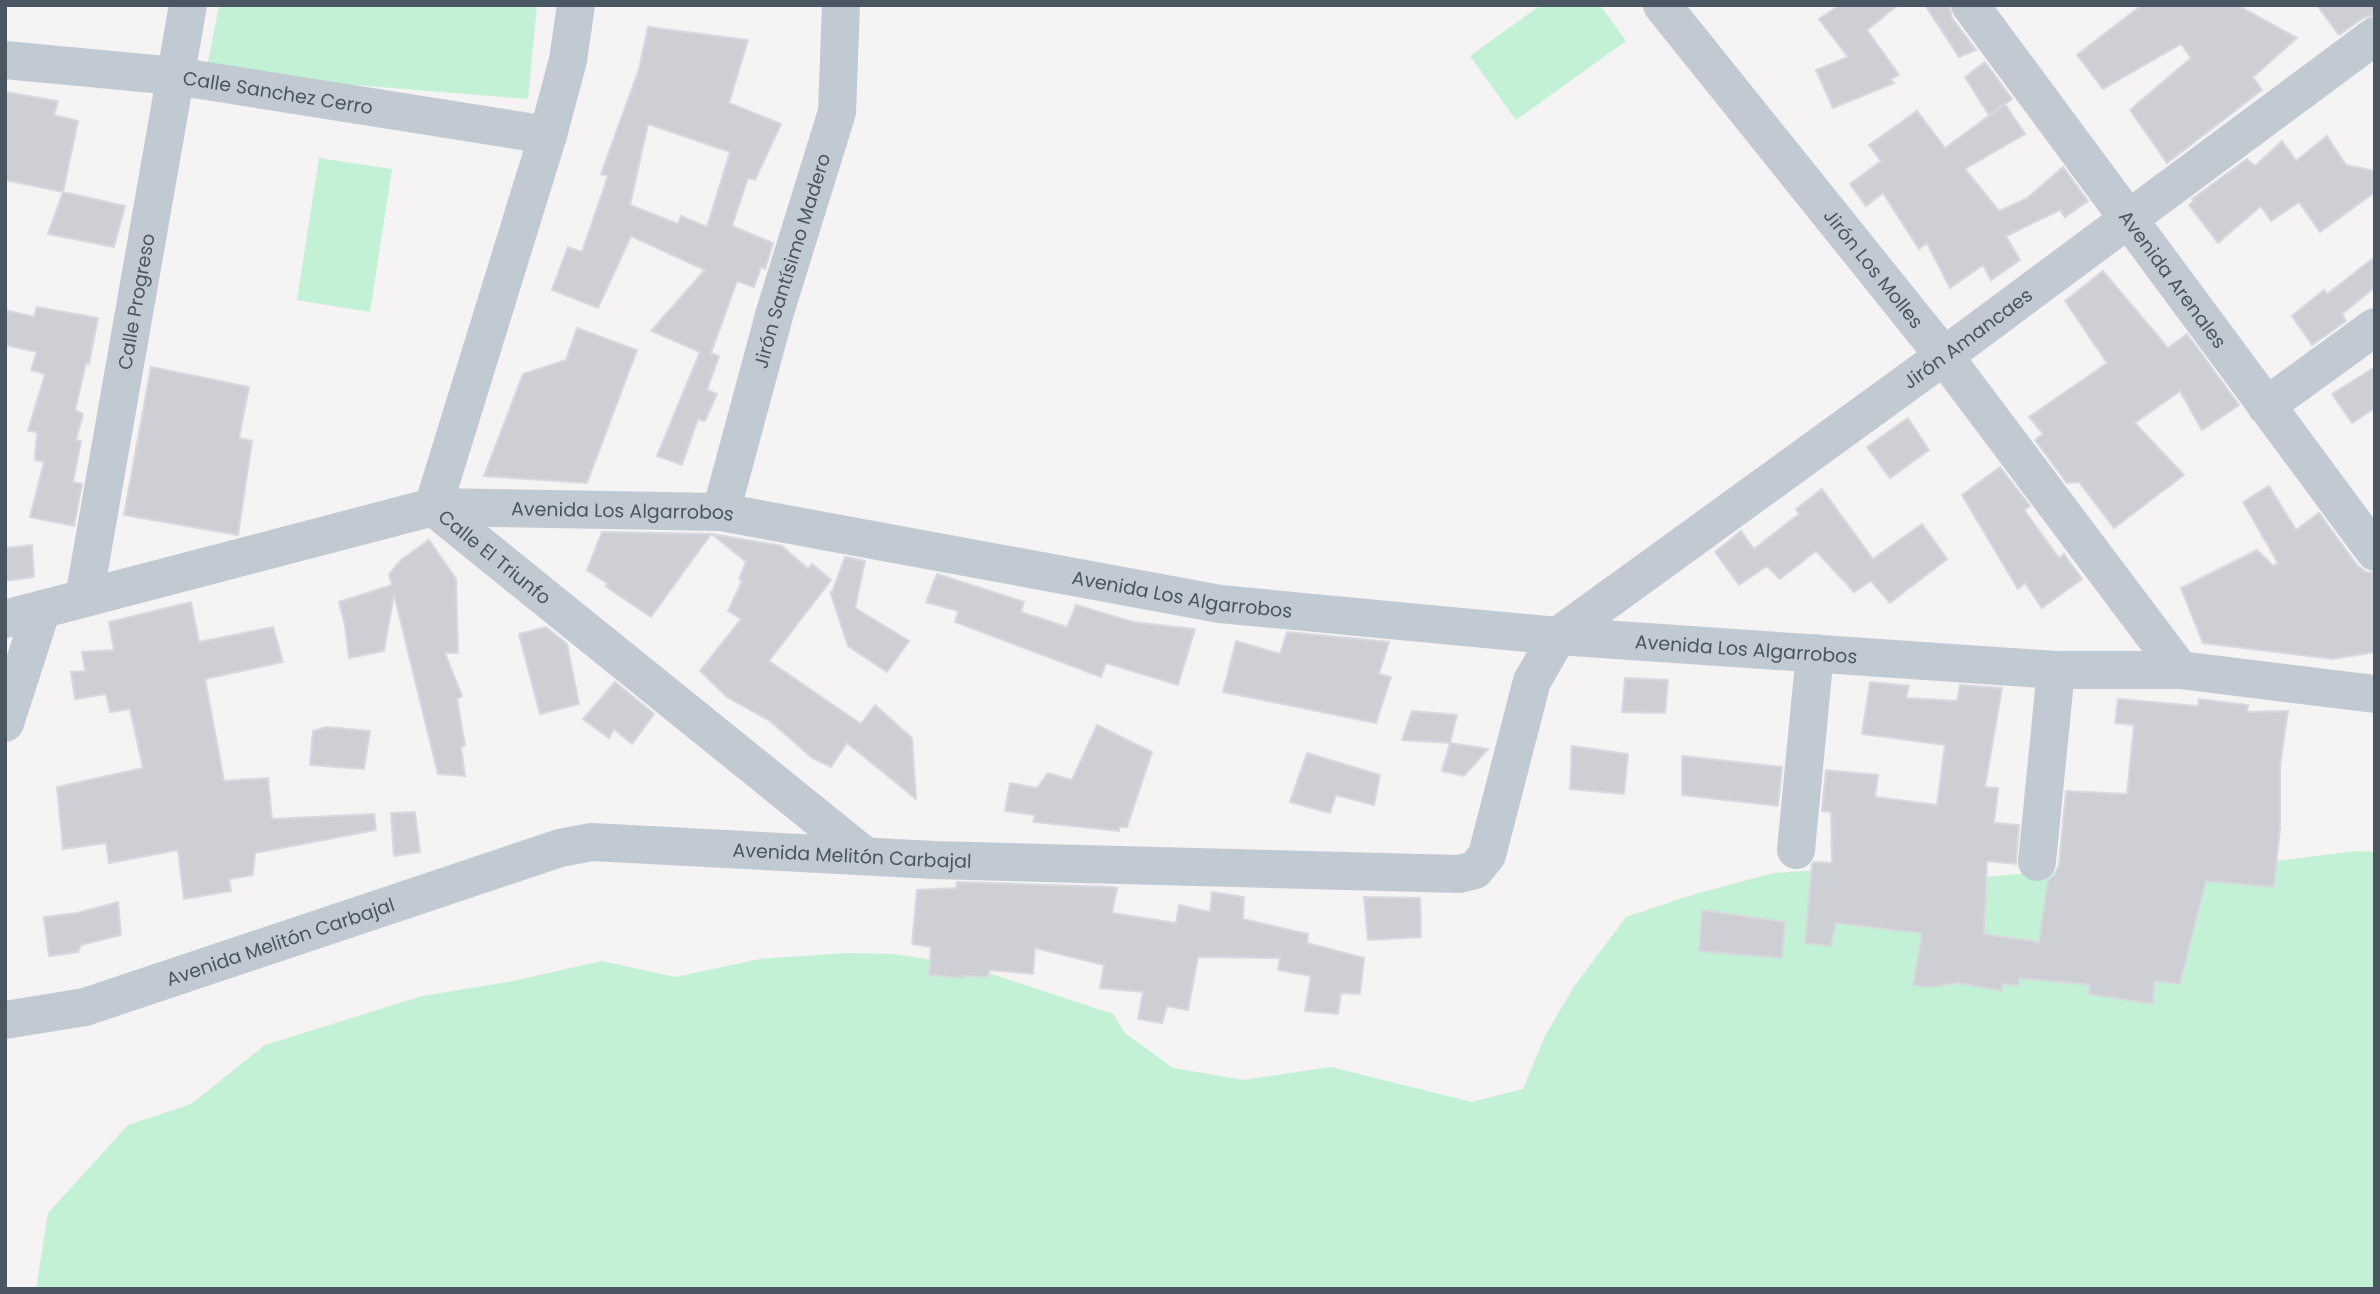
<svg xmlns="http://www.w3.org/2000/svg" width="2380" height="1294" font-family="Poppins,sans-serif">
  <style>
    .green { fill: #c3f1d5 }
    .building { fill: #cdcfd5; stroke: #d7d9de; stroke-width: 2; fill-rule: evenodd }
    .lines { fill: none; stroke-linecap: round; stroke-linejoin: round }
    .minor { stroke: #c1cad2; stroke-width: 38 }
    .labels { text-anchor: middle; stroke-width: 7; stroke-linejoin: round; paint-order: stroke }
    .street-label { font-size: 19px; fill: #4a5661; stroke: #fff }
  </style>
  <rect width="100%" height="100%" fill="#f5f3f3"/>
  <g class="green">
    <polygon points="219,5 537,5 528,99 206,73"/>
    <polygon points="1541,5 1600,5 1626,41 1516,120 1470,56"/>
    <polygon points="319,158 392,169 370,312 297,300"/>
    <polygon points="2356,851 2375,852 2375,1289 36,1289 48,1213 128,1125 191,1104 265,1045 422,996 513,981 602,961 675,977 760,959 846,953 893,954 961,964 1113,1014 1125,1033 1173,1068 1244,1080 1331,1067 1472,1102 1523,1089 1545,1036 1573,988 1626,917 1698,893 1774,873 1891,865 1963,879 2051,871 2130,889 2205,870"/>
  </g>
  <g class="building">
    <polygon points="1840,5 1898,5 1867,30 1899,75 1891,79 1894,83 1833,108 1816,70 1848,57 1819,19"/>
    <polygon points="1925,5 1949,5 1952,18 1976,50 1959,57"/>
    <polygon points="2142,5 2237,5 2297,38 2253,77 2262,90 2167,163 2130,110 2191,58 2181,44 2103,89 2077,55"/>
    <polygon points="2317,5 2375,5 2375,15 2363,18 2339,35"/>
    <path d="M648,27L748,40L729,103L781,124L755,180L748,178L732,226L773,243L765,269L761,267L754,287L737,281L711,353L719,356L707,390L717,394L705,421L698,419L682,465L657,456L700,352L651,331L705,270L631,236L598,308L552,290L568,247L582,252L608,176L601,174L639,69ZM648,124L730,152L707,227L681,216L678,224L630,205Z"/>
    <polygon points="1985,62 2012,99 1989,115 1965,77"/>
    <polygon points="5,92 58,101 54,115 78,121 63,192 125,206 114,247 48,234 63,192 5,180"/>
    <polygon points="2005,104 2025,134 1965,169 1999,211 2026,199 2063,167 2088,201 2065,217 2060,210 2006,236 2020,260 1991,280 1983,265 1950,288 1927,243 1919,249 1883,193 1866,206 1850,184 1881,161 1869,145 1917,111 1945,148"/>
    <polygon points="2327,136 2346,165 2375,171 2375,192 2320,232 2299,202 2271,221 2261,206 2218,243 2189,205 2194,201 2192,199 2247,159 2255,166 2282,141 2296,161"/>
    <polygon points="2375,257 2375,287 2342,314 2346,321 2312,345 2292,316 2324,290 2327,294"/>
    <polygon points="2103,271 2168,348 2187,334 2239,405 2202,430 2180,391 2135,423 2184,475 2114,528 2079,482 2067,483 2035,440 2043,434 2029,417 2107,363 2065,301"/>
    <polygon points="37,307 98,318 89,364 86,363 75,410 83,414 76,440 81,441 73,482 82,484 74,526 30,517 44,462 35,460 37,432 28,431 45,374 31,370 37,352 5,345 5,310 34,317"/>
    <polygon points="577,328 637,350 587,483 484,476 523,374 566,360"/>
    <polygon points="151,367 249,387 239,438 252,441 238,535 124,515"/>
    <polygon points="2375,367 2375,408 2352,423 2332,394"/>
    <polygon points="1908,418 1929,450 1890,478 1867,447"/>
    <polygon points="2000,467 2030,506 2024,510 2059,558 2064,554 2082,579 2042,608 2025,583 2018,589 1962,495"/>
    <polygon points="2269,486 2296,530 2319,513 2357,565 2366,572 2375,573 2375,652 2333,659 2203,643 2181,588 2257,550 2273,566 2278,563 2243,502"/>
    <polygon points="1822,489 1873,559 1922,524 1947,559 1890,603 1871,581 1854,592 1816,551 1780,579 1767,566 1739,585 1715,552 1741,531 1754,549 1799,514 1796,509"/>
    <polygon points="602,532 711,534 651,617 605,586 608,584 587,570"/>
    <polygon points="712,534 782,546 808,569 812,564 831,580 769,661 861,724 875,705 912,738 916,799 847,743 831,767 812,758 770,721 727,697 700,671 741,619 728,611 742,581 739,579 746,562"/>
    <polygon points="429,540 456,579 458,653 445,653 462,696 457,699 465,745 461,747 465,776 438,774 394,594 384,651 349,658 345,626 339,602 392,585 389,574 401,560"/>
    <polygon points="32,545 34,577 5,581 5,548"/>
    <polygon points="845,557 865,561 855,608 909,641 887,672 848,646 830,591 832,593"/>
    <polygon points="937,574 1024,602 1021,612 1067,627 1076,605 1133,622 1195,629 1178,685 1106,663 1101,677 955,622 958,611 926,602"/>
    <polygon points="191,602 199,642 273,627 283,662 205,679 224,781 268,778 272,819 374,814 376,830 255,853 253,875 229,879 231,891 184,899 178,850 109,863 106,843 63,849 57,787 143,768 130,709 110,712 106,694 75,699 71,672 85,671 82,652 114,650 109,622"/>
    <polygon points="546,627 567,644 579,704 540,714 519,634"/>
    <polygon points="1287,632 1389,642 1379,674 1391,677 1376,723 1223,692 1236,641 1280,654"/>
    <polygon points="1625,678 1668,680 1665,713 1622,712"/>
    <polygon points="615,682 654,714 632,744 614,729 609,738 583,719"/>
    <polygon points="1870,682 1909,686 1906,698 1957,701 1960,685 2002,688 1985,787 1998,788 1994,823 2019,825 2016,864 1987,861 1984,934 2039,942 2048,880 2055,874 2059,864 2066,791 2127,794 2134,725 2115,723 2118,699 2198,706 2199,699 2248,705 2247,712 2288,711 2280,766 2280,828 2274,887 2206,881 2180,984 2154,981 2153,1004 2088,994 2090,985 2020,978 2018,986 2003,984 2002,991 1959,983 1928,987 1913,985 1922,933 1836,923 1831,946 1805,943 1812,864 1814,862 1832,863 1831,812 1822,811 1826,770 1878,775 1875,797 1937,805 1945,745 1862,734"/>
    <polygon points="1412,711 1457,715 1450,743 1402,740"/>
    <polygon points="1097,725 1152,752 1127,827 1119,827 1119,831 1033,822 1035,815 1005,811 1010,783 1037,788 1048,773 1072,780"/>
    <polygon points="326,727 370,731 364,769 310,765 313,731"/>
    <polygon points="1450,743 1488,749 1464,776 1442,771"/>
    <polygon points="1572,746 1628,754 1624,794 1570,789"/>
    <polygon points="1307,753 1380,775 1374,805 1336,795 1330,813 1290,802"/>
    <polygon points="1682,756 1782,767 1778,806 1682,795"/>
    <polygon points="415,812 420,852 394,856 391,813"/>
    <polygon points="957,882 1113,887 1117,888 1112,913 1176,923 1179,905 1210,912 1212,892 1244,897 1243,919 1308,934 1307,943 1364,958 1360,994 1341,993 1338,1014 1305,1011 1311,976 1278,970 1280,958 1198,957 1188,1010 1167,1006 1162,1023 1138,1019 1143,992 1100,988 1104,965 1035,948 1033,974 990,970 986,977 963,976 963,978 929,975 931,947 912,944 917,890 956,888"/>
    <polygon points="1364,897 1420,898 1421,937 1368,940"/>
    <polygon points="118,902 121,935 81,945 78,952 49,956 44,917 77,913"/>
    <polygon points="1702,910 1785,922 1782,958 1699,951"/>
  </g>
  <g class="lines">
    <g class="minor">
      <path id="s1" d="M576,5L568,60L548,135L433,507L865,856"/>
      <path id="s2" d="M1662,5L1944,356L2180,670"/>
      <path id="s3" d="M1970,5L2375,552"/>
      <path id="s4" d="M5,60L175,76L548,135"/>
      <polyline points="2266,406 2375,327"/>
      <path id="s5" d="M721,512L775,312L837,112L841,5"/>
      <path id="s6" d="M84,598L188,5"/>
      <path id="s7" d="M5,619L433,507L721,512L1220,604L1558,636L2056,670H2180L2375,694"/>
      <polyline points="5,723 42,609"/>
      <polyline points="1796,850 1815,653"/>
      <polyline points="2037,862 2056,670"/>
      <path id="s8" d="M5,1020L85,1007L560,848L592,842L934,860L1459,874L1475,870L1487,855L1532,681L1558,636L1944,356L2375,36"/>
    </g>
  </g>
  <g class="labels">
    <g class="street-label">
      <text dy="7" stroke="none"><textPath href="#s4" startOffset="275">Calle Sanchez Cerro</textPath></text>
      <text dy="7" stroke="none"><textPath href="#s5" startOffset="261">Jirón Santísimo Madero</textPath></text>
      <text dy="7" stroke="none"><textPath href="#s2" startOffset="338">Jirón Los Molles</textPath></text>
      <text dy="7" stroke="none"><textPath href="#s3" startOffset="341">Avenida Arenales</textPath></text>
      <text dy="7" stroke="none"><textPath href="#s6" startOffset="301">Calle Progreso</textPath></text>
      <text dy="7" stroke="none"><textPath href="#s8" startOffset="2256">Jirón Amancaes</textPath></text>
      <text dy="7" stroke="none"><textPath href="#s7" startOffset="632">Avenida Los Algarrobos</textPath></text>
      <text dy="7" stroke="none"><textPath href="#s1" startOffset="602">Calle El Triunfo</textPath></text>
      <text dy="7" stroke="none"><textPath href="#s7" startOffset="1199">Avenida Los Algarrobos</textPath></text>
      <text dy="7" stroke="none"><textPath href="#s7" startOffset="1766">Avenida Los Algarrobos</textPath></text>
      <text dy="7" stroke="none"><textPath href="#s8" startOffset="875">Avenida Melitón Carbajal</textPath></text>
      <text dy="7" stroke="none"><textPath href="#s8" startOffset="287">Avenida Melitón Carbajal</textPath></text>
    </g>
  </g>
  <rect width="2380" height="1294" fill="none" stroke="#4a5661" stroke-width="14"/>
</svg>
